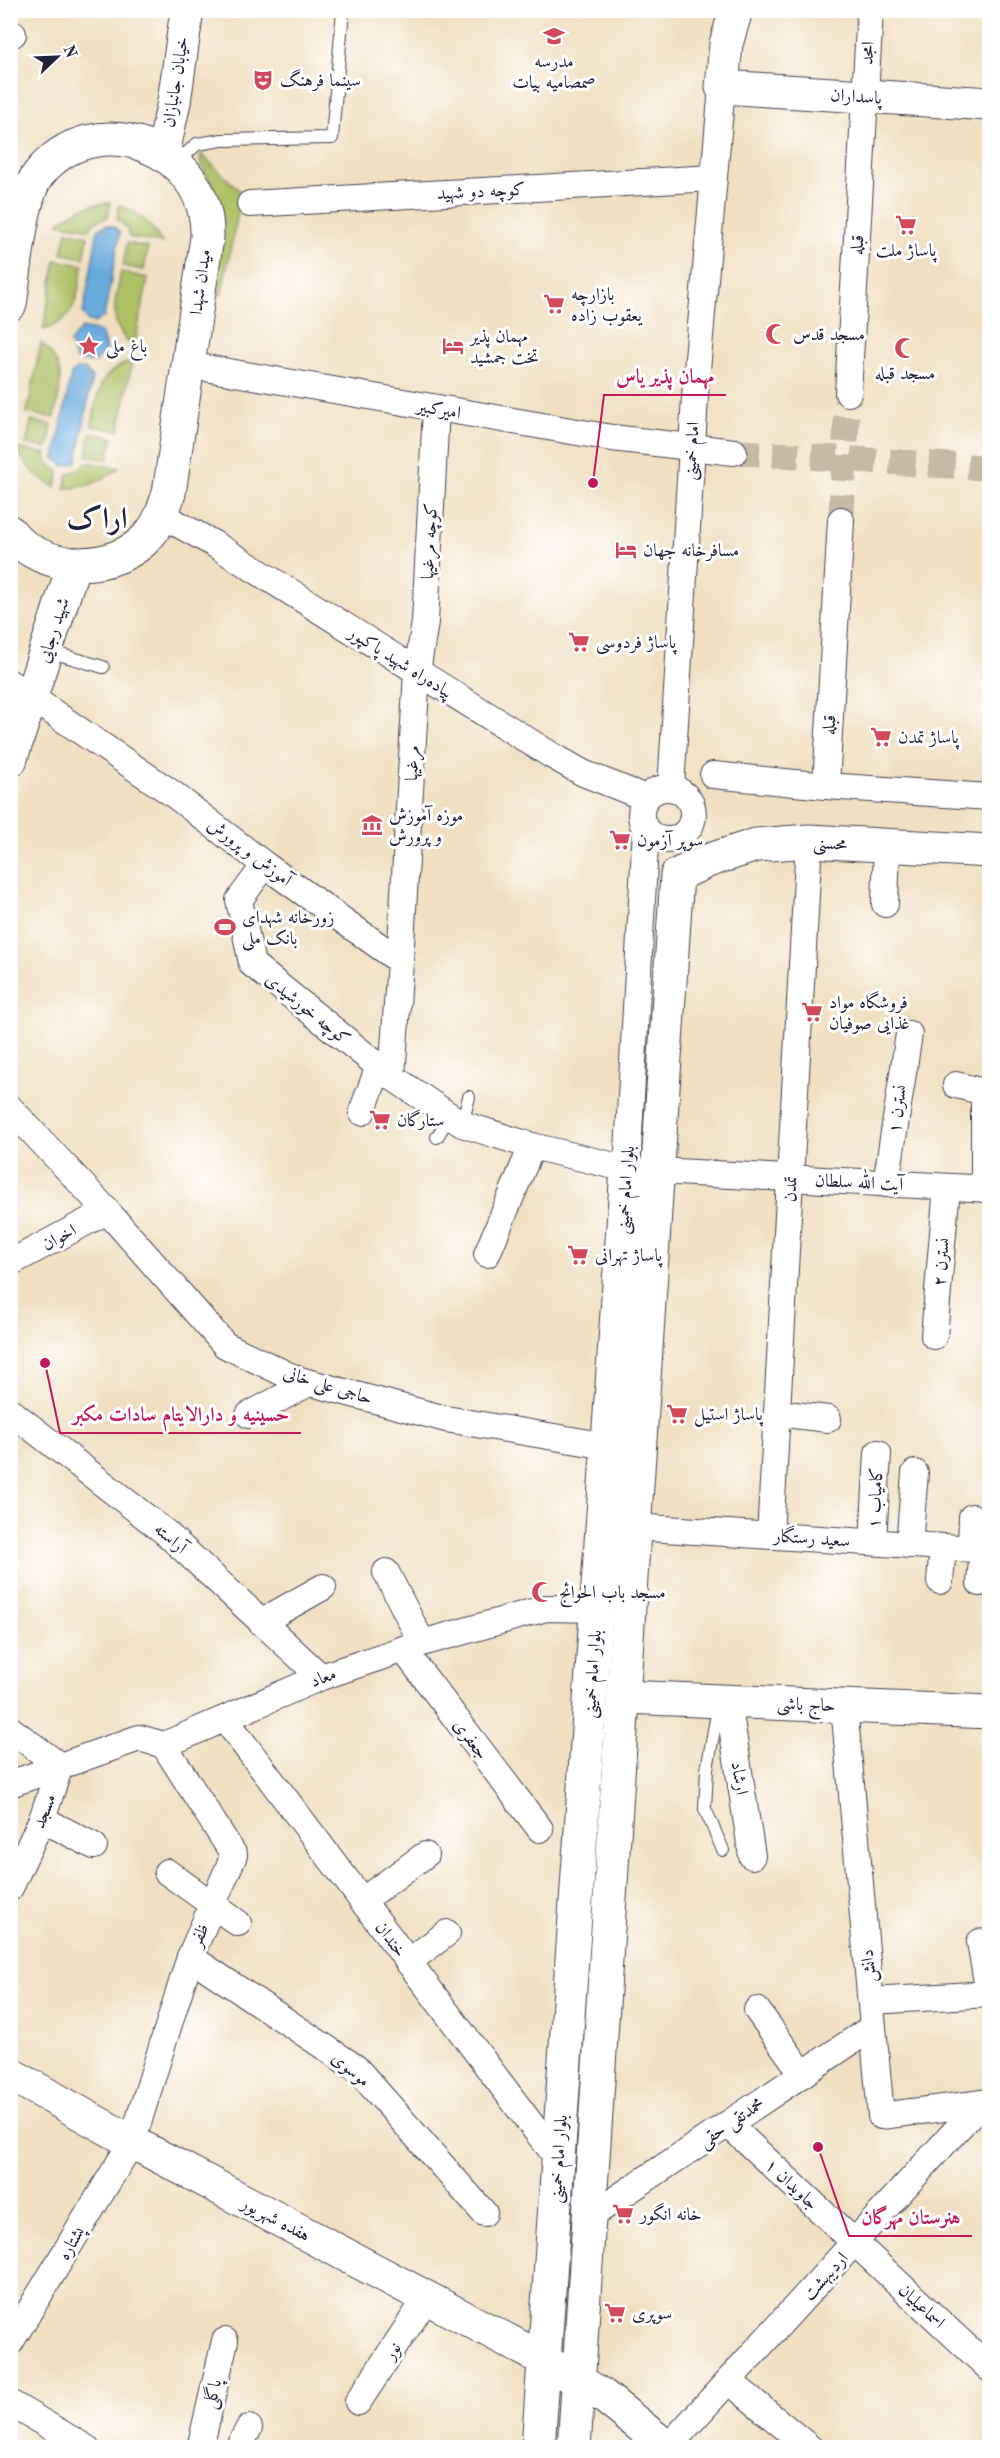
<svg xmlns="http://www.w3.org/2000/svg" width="1000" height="2458" font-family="'Old Standard TT',Amiri,serif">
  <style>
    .green { fill: #adc064; stroke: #687150; stroke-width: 1.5 }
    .water { fill: #69abdd; stroke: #46668c; stroke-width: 1.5 }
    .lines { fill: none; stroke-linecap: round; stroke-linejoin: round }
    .street-tunnel { stroke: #c7b9a5; stroke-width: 26; stroke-dasharray: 26 13; stroke-linecap: butt }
    .lane-casing { stroke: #413e4f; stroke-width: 14 }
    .street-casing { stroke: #413e4f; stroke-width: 28 }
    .secondary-casing { stroke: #413e4f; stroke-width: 35 }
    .lane { stroke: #fff; stroke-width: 12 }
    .street { stroke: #fff; stroke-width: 26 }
    .secondary { stroke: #fff; stroke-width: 33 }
    .labels { text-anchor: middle; stroke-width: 6; stroke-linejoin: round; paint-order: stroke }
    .street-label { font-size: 18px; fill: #22223b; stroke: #fff }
    .poi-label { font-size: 18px; fill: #22223b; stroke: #fff; text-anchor: start }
    .town-label { font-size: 30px; font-weight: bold; fill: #22223b; stroke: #fff }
    .leader { fill: none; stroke: #c2185b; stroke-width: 2 }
    .callout-dot { fill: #c2185b; stroke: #fff; stroke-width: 2 }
    .callout-label { font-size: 20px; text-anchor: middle; font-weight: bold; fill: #c2185b; stroke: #fff; stroke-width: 6; stroke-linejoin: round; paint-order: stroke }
  </style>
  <rect width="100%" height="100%" fill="#fff"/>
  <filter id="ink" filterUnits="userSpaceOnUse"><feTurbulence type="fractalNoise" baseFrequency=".0167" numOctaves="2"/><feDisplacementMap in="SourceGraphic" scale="12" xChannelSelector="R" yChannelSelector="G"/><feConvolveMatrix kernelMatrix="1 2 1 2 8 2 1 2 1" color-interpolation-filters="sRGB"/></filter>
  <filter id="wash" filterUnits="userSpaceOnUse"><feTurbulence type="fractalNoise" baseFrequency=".008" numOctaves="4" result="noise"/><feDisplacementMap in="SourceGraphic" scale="24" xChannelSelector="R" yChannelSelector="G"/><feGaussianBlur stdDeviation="1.35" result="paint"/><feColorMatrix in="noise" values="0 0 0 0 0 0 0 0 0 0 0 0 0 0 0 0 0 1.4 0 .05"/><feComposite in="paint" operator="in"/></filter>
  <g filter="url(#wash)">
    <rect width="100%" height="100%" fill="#f0dfc0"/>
    <g class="green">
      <polygon points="201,154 242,193 221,295 210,290 221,223 214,190 200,161"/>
      <path d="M110,203L108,217L94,222L89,229L58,223C75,210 89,204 110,203Z"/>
      <path d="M119,205C140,213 151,224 162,243L129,237L127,228L117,219Z"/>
      <polygon points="67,231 88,236 84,258 62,254"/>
      <polygon points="127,243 148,247 144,270 123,266"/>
      <path d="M56,260L83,265C77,295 78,320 43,330Z"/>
      <path d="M121,272L148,278L134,348C106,323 115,305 121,272Z"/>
      <path d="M41,343C69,367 60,387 54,418L27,413Z"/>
      <path d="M132,361L119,431L92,426C98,394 96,373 132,361Z"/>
      <polygon points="31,421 52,425 48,448 26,444"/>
      <polygon points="91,433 113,437 108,460 87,456"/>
      <path d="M16,448L46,454L48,463L59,472L56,487C37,478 26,467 16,448Z"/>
      <path d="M86,462L119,468C101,482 87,488 65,488L68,474L81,469Z"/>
    </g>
    <g class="water">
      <polygon points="106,225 114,227 120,233 104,317 94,323 87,320 83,313 98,229"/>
      <polygon points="82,328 101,332 106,349 95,363 76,360 70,342"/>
      <polygon points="77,369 85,369 92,378 77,462 64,466 55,458 71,374"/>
    </g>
  </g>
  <g filter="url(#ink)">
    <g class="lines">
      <g class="street-tunnel">
        <polyline points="734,452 990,468"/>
        <polyline points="841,520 848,393"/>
      </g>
      <defs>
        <g id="lane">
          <polyline points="177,162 197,144 222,140 332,138 343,10"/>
          <polyline points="48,651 103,667"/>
          <polyline points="462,1124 469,1097"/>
          <polyline points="437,1137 449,1117"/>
          <polyline points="719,1702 707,1769 705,1809 723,1850"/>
        </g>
        <g id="street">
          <polyline points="10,33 13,34"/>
          <polyline points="250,204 713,178"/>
          <polyline points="188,365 612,438 734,452"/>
          <polyline points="848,393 870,10"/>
          <polyline points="162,515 214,544 551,755 583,773 646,798"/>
          <polyline points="10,683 173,794 265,865 400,961 392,1077 462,1124 532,1146 627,1169 646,829"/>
          <polyline points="713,775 826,786 990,797"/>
          <polyline points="826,786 841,520"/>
          <circle cx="667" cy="814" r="26"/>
          <polyline points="671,788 696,381 722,87"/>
          <polyline points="265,865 239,900 252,964 392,1077"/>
          <polyline points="885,904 887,846"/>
          <polyline points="400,961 417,672 425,622 436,409"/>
          <polyline points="956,1085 984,1092 984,1189"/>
          <polyline points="10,1108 107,1211 225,1345 296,1379 446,1419 608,1446"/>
          <polyline points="362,1112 379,1066"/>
          <polyline points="658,1171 990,1189"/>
          <polyline points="886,1184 909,1034"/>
          <polyline points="487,1254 532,1146"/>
          <polyline points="10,1263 107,1211"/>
          <polyline points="934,1336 947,1187"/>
          <polyline points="10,1411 165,1532 321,1677"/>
          <polyline points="777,1413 828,1419"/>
          <polyline points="249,1415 309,1383"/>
          <polyline points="634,1527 990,1550"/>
          <polyline points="770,1536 809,841"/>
          <polyline points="873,1542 878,1453"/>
          <polyline points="909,1545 915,1473"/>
          <polyline points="971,1548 972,1517"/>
          <polyline points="386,1572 422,1643"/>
          <polyline points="940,1581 943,1547"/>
          <polyline points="980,1583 983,1549"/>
          <polyline points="261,1622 323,1587"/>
          <polyline points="403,1649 540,1829"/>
          <polyline points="728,1701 752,1856"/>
          <polyline points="844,1706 881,2116 990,2102"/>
          <polyline points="225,1719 537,2132 558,2158"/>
          <polyline points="10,1729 60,1766"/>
          <polyline points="10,1784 139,1738 164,1745 321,1677 422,1643 546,1608 596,1609"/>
          <polyline points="42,1819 94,1846"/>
          <polyline points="167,1872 238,1923"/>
          <polyline points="10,1888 42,1819 60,1766"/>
          <polyline points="362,1901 425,1855"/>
          <polyline points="190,1957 356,2068 484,2213"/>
          <polyline points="408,1962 447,1933"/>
          <polyline points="871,2001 989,1994 980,1942"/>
          <polyline points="757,2010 803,2074"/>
          <polyline points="728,2124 990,2369"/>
          <polyline points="589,2217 873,2027"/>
          <polyline points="10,2343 132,2142 190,1957 234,1855 164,1745"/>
          <polyline points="729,2381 810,2448"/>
          <polyline points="358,2402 426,2299"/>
          <polyline points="10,2403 86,2448"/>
          <polyline points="668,2447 980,2104 985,2108"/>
          <polyline points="200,2448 225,2341"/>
          <polyline points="238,2448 249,2428"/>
        </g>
        <g id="secondary">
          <polyline points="736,10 726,44 722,87 990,104"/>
          <polyline points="163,153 174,102 187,10"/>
          <path d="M10,304C15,273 21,197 38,175C93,103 210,147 207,237L169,493C164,508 160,522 150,534C117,574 42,574 10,532"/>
          <polyline points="10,761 74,564"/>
          <polyline points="623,1697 990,1712"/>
          <polyline points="10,2074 132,2142 535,2355 602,2395 668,2448"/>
          <polyline points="538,2448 627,1169"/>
          <polyline points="574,2448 677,875 710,860 756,845 809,841 990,851"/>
        </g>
      </defs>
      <use href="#lane" class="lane-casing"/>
      <use href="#street" class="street-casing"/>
      <use href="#secondary" class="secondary-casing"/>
      <use href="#lane" class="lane"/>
      <use href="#street" class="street"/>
      <use href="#secondary" class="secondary"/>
    </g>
  </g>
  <defs>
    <symbol id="school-bare" viewBox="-9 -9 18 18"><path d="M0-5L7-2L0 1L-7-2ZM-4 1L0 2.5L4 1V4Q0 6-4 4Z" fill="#d1495b" stroke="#fff" stroke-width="2.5" paint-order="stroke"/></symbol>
    <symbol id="theatre-bare" viewBox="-9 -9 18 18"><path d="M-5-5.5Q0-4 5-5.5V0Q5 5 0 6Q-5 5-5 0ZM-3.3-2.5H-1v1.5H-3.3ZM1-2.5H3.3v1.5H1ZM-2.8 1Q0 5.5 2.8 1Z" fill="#d1495b" stroke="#fff" stroke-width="2.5" paint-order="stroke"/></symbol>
    <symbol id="supermarket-bare" viewBox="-9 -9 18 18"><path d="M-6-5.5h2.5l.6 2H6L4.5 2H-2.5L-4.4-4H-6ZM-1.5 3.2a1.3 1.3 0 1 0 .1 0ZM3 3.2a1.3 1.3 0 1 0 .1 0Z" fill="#d1495b" stroke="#fff" stroke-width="2.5" paint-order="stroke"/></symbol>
    <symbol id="mosque-bare" viewBox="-9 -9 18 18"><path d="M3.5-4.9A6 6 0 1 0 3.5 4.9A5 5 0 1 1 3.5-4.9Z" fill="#d1495b" stroke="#fff" stroke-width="2.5" paint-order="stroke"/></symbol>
    <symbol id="sight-bare" viewBox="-9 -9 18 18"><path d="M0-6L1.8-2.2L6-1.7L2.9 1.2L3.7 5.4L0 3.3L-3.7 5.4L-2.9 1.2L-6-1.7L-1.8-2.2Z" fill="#d1495b" stroke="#fff" stroke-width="2.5" paint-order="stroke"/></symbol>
    <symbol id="hotel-bare" viewBox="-9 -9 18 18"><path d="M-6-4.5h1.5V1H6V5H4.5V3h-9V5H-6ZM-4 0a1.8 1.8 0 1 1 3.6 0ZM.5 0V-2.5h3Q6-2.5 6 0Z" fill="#d1495b" stroke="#fff" stroke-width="2.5" paint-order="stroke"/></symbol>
    <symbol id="museum-bare" viewBox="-9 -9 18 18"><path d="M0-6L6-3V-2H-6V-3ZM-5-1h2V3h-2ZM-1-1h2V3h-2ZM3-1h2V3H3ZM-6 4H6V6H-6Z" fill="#d1495b" stroke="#fff" stroke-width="2.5" paint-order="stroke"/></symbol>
    <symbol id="stadium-bare" viewBox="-9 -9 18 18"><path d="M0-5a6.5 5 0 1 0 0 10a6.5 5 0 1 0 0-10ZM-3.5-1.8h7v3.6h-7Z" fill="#d1495b" stroke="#fff" stroke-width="2.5" paint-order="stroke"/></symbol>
  </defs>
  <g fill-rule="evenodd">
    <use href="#school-bare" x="539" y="21" width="30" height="30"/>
    <use href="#theatre-bare" x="248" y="65" width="30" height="30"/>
    <use href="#supermarket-bare" x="891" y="210" width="30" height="30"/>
    <use href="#supermarket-bare" x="539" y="289" width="30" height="30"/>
    <use href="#mosque-bare" x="761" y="319" width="30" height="30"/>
    <use href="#sight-bare" x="74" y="331" width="30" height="30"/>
    <use href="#hotel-bare" x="438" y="331" width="30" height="30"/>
    <use href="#mosque-bare" x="890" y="333" width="30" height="30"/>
    <use href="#hotel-bare" x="611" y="535" width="30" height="30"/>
    <use href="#supermarket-bare" x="564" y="627" width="30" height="30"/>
    <use href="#supermarket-bare" x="866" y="722" width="30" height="30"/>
    <use href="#museum-bare" x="357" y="810" width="30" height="30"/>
    <use href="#supermarket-bare" x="605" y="825" width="30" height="30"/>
    <use href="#stadium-bare" x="210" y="912" width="30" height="30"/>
    <use href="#supermarket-bare" x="797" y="997" width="30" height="30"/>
    <use href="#supermarket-bare" x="365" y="1105" width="30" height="30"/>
    <use href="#supermarket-bare" x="563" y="1240" width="30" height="30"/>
    <use href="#supermarket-bare" x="662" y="1399" width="30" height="30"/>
    <use href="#mosque-bare" x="527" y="1577" width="30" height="30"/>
    <use href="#supermarket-bare" x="608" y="2199" width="30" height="30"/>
    <use href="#supermarket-bare" x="600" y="2298" width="30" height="30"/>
  </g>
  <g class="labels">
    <g class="street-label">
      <text transform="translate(867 53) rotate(-87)" y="6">امجد</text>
      <text transform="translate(175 82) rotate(-81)" y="6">خیابان جانبازان</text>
      <text transform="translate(856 96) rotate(4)" y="6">پاسداران</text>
      <text transform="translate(481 191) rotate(-3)" y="6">کوچه دو شهید</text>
      <text transform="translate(857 245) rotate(-87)" y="6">قبله</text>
      <text transform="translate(200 282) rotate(-82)" y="6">میدان شهدا</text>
      <text transform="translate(439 409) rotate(10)" y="6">امیرکبیر</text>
      <text transform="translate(691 451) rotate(-86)" y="6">امام خمینی</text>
      <text transform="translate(429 541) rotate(-87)" y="6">کوچه مرغیها</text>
      <text transform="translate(53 630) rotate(-72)" y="6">شهید رجایی</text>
      <text transform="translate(401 662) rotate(32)" y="6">پیاده‌راه شهید پاکپور</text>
      <text transform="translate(829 725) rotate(-87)" y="6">قبله</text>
      <text transform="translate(412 763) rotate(-87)" y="6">مرغیها</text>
      <text transform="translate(830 843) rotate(2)" y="6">محسنی</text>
      <text transform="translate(250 852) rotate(37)" y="6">آموزش و پرورش</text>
      <text transform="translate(308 1009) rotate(39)" y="6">کوچه خورشیدی</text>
      <text transform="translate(897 1109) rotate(-82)" y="6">نسترن ۱</text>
      <text transform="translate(859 1182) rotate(3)" y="6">آیت الله سلطان</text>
      <text transform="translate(790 1189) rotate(-88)" y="6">تمدن</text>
      <text transform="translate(625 1190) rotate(-86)" y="6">بلوار امام خمینی</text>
      <text transform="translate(59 1237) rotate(-28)" y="6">اخوان</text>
      <text transform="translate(941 1262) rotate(-85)" y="6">نسترن ۲</text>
      <text transform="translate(328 1385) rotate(17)" y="6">حاجی علی خانی</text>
      <text transform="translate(875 1498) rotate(-87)" y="6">کامیاب ۱</text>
      <text transform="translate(171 1538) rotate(41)" y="6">آراسته</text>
      <text transform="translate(812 1538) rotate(4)" y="6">سعید رستگار</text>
      <text transform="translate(592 1674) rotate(-86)" y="6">بلوار امام خمینی</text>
      <text transform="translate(323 1677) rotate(-21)" y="6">معاد</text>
      <text transform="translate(806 1704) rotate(2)" y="6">حاج باشی</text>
      <text transform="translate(471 1739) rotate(53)" y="6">جعفری</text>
      <text transform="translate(740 1778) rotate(81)" y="6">ارشاد</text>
      <text transform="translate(44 1811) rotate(-69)" y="6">مسجد</text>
      <text transform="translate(199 1935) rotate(-67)" y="6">ظفر</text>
      <text transform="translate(391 1939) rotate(53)" y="6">خندان</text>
      <text transform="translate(868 1966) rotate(-95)" y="6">دانش</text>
      <text transform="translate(351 2069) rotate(40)" y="6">موسوی</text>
      <text transform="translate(731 2122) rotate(-34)" y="6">محمدتقی حقی</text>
      <text transform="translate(558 2159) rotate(-86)" y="6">بلوار امام خمینی</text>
      <text transform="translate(792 2184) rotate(43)" y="6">جاویدان ۱</text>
      <text transform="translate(276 2219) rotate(28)" y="6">هفده شهریور</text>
      <text transform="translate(71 2243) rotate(-59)" y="6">پشتاره</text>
      <text transform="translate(825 2276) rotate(-48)" y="6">اردیبهشت</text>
      <text transform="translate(922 2306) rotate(43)" y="6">اسماعیلیان</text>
      <text transform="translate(392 2351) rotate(-57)" y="6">نور</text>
      <text transform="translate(212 2394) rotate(-77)" y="6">پاگلی</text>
    </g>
    <g class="poi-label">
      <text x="554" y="67" text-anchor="middle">مدرسه<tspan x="554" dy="21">صمصامیه بیات</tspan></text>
      <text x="280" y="86">سینما فرهنگ</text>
      <text x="906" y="256" text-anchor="middle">پاساژ ملت</text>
      <text x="571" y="300">بازارچه<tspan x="571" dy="21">یعقوب زاده</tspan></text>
      <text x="793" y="340">مسجد قدس</text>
      <text x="470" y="342">مهمان پذیر<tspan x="470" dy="21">تخت جمشید</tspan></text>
      <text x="106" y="352">باغ ملی</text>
      <text x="905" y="379" text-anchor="middle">مسجد قبله</text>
      <text x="643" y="556">مسافرخانه جهان</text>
      <text x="596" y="648">پاساژ فردوسی</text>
      <text x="898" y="743">پاساژ تمدن</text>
      <text x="389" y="821">موزه آموزش<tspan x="389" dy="21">و پرورش</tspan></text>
      <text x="637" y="846">سوپر آزمون</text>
      <text x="242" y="923">زورخانه شهدای<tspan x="242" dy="21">بانک ملی</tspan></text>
      <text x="829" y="1008">فروشگاه مواد<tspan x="829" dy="21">غذایی صوفیان</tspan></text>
      <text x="397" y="1126">ستارگان</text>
      <text x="595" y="1261">پاساژ تهرانی</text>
      <text x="694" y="1420">پاساژ استیل</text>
      <text x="559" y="1598">مسجد باب الحوائج</text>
      <text x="640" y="2220">خانه انگور</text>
      <text x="632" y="2319">سوپری</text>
    </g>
    <g class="town-label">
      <text x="97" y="528">اراک</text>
    </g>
  </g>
  <path class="leader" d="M593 483L604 395H726M45 1363L60 1433H301M818 2147L849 2236H972"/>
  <g class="callout-dot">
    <circle cx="593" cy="483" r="6"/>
    <circle cx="45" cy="1363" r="6"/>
    <circle cx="818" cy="2147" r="6"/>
  </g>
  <g class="callout-label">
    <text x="665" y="383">مهمان پذیر یاس</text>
    <text x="181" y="1421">حسینیه و دارالایتام سادات مکبر</text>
    <text x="911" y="2224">هنرستان مهرگان</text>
  </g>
  <rect width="1000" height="2458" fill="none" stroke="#fff" stroke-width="36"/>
  <g transform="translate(57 57) rotate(67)" stroke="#ffffff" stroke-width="4.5" paint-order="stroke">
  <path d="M0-4.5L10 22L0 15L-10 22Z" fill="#22223b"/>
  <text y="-9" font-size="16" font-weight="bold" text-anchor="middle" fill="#22223b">N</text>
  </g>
</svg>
